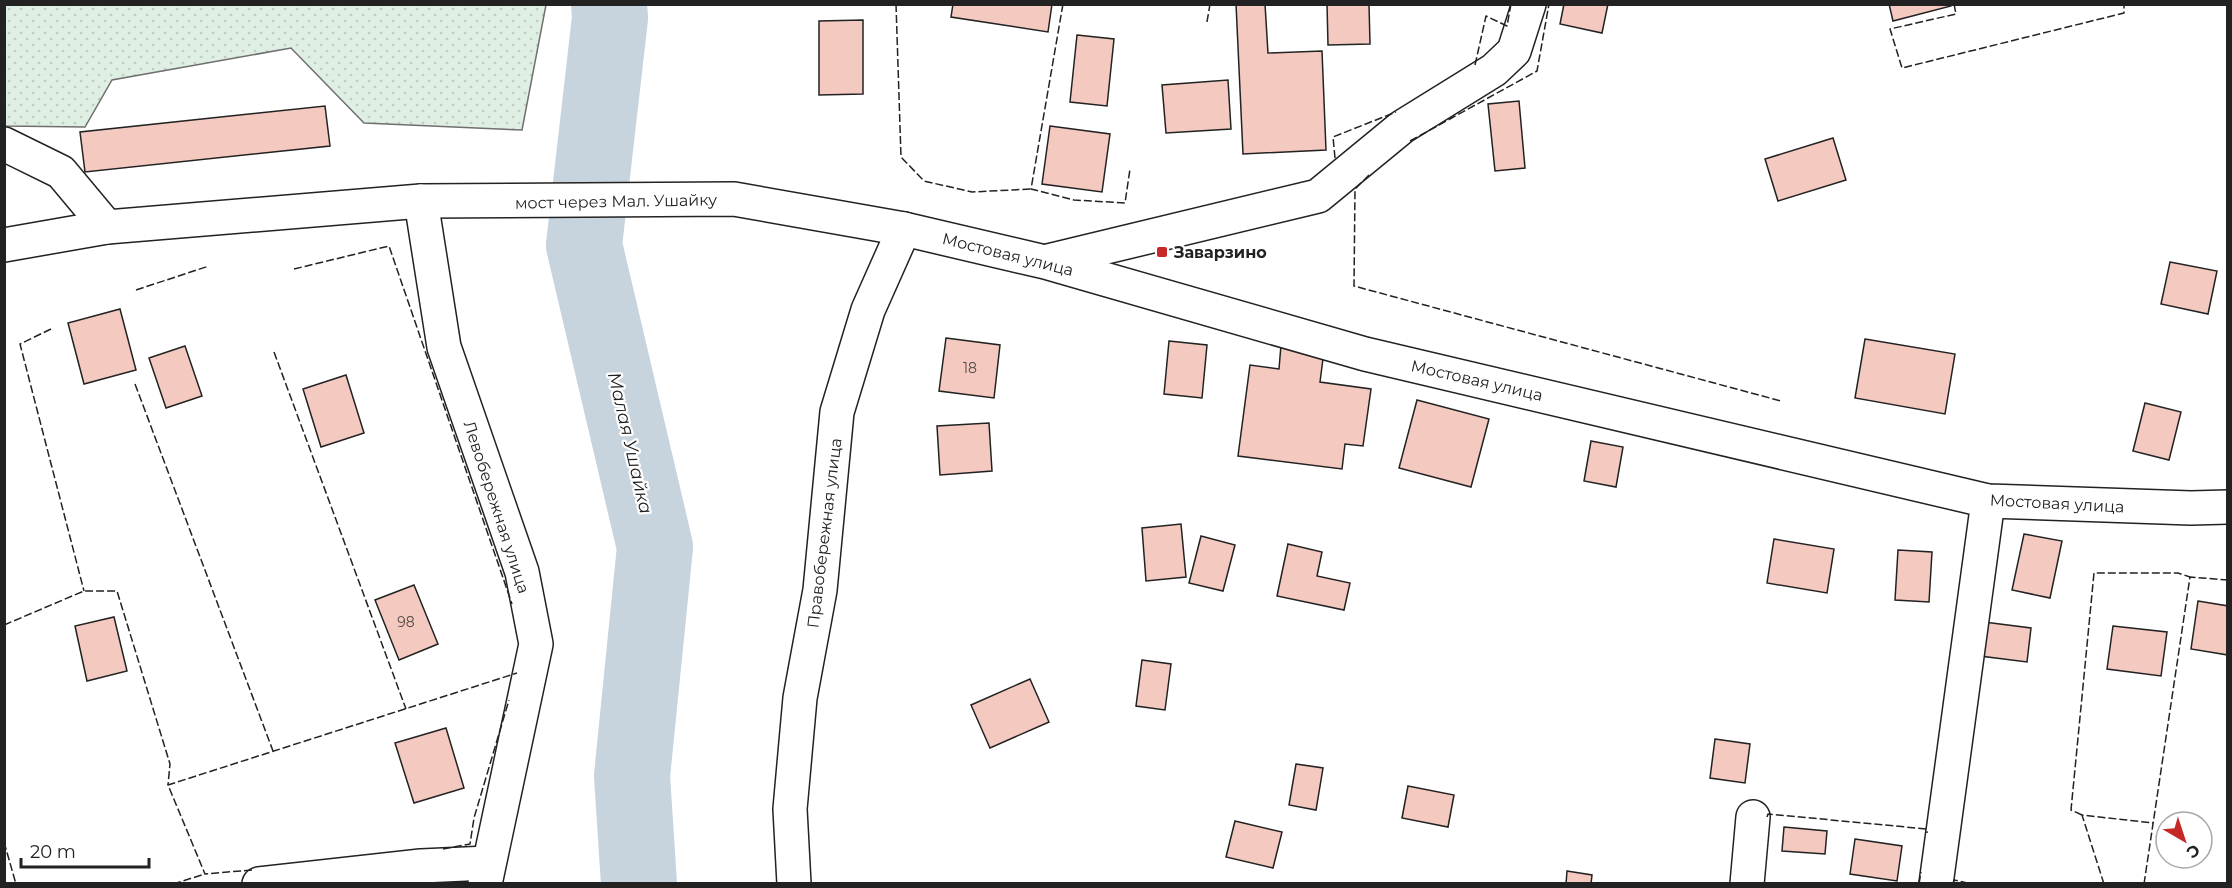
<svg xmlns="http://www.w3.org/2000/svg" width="2232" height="888" font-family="Montserrat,sans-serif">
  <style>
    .grass { fill: url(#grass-dots); stroke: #6f6f6f; stroke-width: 1.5 }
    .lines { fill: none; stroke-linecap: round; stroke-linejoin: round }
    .river { stroke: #c7d3dd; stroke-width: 76 }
    .building { fill: #f3c9c0; stroke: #222; stroke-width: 1.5 }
    .minor-casing { stroke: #222; stroke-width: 36 }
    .minor { stroke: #fff; stroke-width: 33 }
    .fence { stroke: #222; stroke-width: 1.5; stroke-dasharray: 8 3; stroke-linecap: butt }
    .poi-dot { fill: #c62828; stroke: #fff; stroke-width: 2 }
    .labels { text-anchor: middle; stroke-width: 4.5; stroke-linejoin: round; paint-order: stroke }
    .number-label { font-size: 14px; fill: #564c4a }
    .street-label { font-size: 16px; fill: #222; stroke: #fff }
    .poi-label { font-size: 16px; font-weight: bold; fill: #222; stroke: #fff; text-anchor: start }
    .water-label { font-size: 18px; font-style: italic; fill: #222; stroke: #fff }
  </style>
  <defs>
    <pattern id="grass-dots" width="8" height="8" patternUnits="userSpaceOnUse" patternTransform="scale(1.5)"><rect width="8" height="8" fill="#e0efe3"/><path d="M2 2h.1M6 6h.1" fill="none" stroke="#c0cdc2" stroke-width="1.8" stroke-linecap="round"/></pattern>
  </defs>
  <rect width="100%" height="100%" fill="#fff"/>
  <polygon class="grass" points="5,4 546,4 546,5 522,130 364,123 291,48 112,80 85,127 5,126"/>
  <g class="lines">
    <polyline class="river" points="609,4 610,18 584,245 655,547 632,776 639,884"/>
  </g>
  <g class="building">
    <polygon points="953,4 1052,4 1048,32 951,17"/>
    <polygon points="1236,4 1265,4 1268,53 1322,51 1326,150 1243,154"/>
    <polygon points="1327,4 1369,4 1370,44 1328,45"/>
    <polygon points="1564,4 1608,4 1602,33 1560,24"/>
    <polygon points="1889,4 1951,4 1951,6 1893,21"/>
    <polygon points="863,20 863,94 819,95 819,21"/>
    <polygon points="1077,35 1114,39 1107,106 1070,102"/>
    <polygon points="1228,80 1231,129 1166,133 1162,85"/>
    <polygon points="1519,101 1525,168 1495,171 1488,104"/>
    <polygon points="325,106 330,146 85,172 80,132"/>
    <polygon points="1050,126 1110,134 1102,192 1042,184"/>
    <polygon points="1833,138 1846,180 1778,201 1765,159"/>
    <polygon points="2170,262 2217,271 2208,314 2161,304"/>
    <polygon points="120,309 136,370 84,384 68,323"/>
    <polygon points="946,338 1000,345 994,398 939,391"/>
    <polygon points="1865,339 1955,354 1945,414 1855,398"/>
    <polygon points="1169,341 1207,345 1202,398 1164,394"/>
    <polygon points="1281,345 1324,351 1320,382 1371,389 1363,446 1345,444 1342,469 1238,456 1250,365 1279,369"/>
    <polygon points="185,346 202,396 166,408 149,358"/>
    <polygon points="346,375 364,433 321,447 303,389"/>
    <polygon points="1417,400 1489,419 1471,487 1399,468"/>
    <polygon points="2145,403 2181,412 2169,460 2133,451"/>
    <polygon points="989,423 992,471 940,475 937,426"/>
    <polygon points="1591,441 1623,447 1616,487 1584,481"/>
    <polygon points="1181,524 1186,577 1146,581 1142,528"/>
    <polygon points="2024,534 2062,541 2050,598 2012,590"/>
    <polygon points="1201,536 1235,545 1223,591 1189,583"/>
    <polygon points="1774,539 1834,549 1827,593 1767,583"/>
    <polygon points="1288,544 1322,552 1317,576 1350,583 1344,610 1277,596"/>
    <polygon points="1898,550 1932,552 1929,602 1895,600"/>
    <polygon points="414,585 438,644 399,660 375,600"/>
    <polygon points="2198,601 2228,606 2228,655 2191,649"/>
    <polygon points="114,617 127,671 87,681 75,626"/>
    <polygon points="1984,622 2031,628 2027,662 1980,656"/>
    <polygon points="2113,626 2167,632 2161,676 2107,669"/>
    <polygon points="1142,660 1171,664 1165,710 1136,706"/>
    <polygon points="1030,679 1049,722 990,748 971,705"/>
    <polygon points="446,728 464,788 414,803 395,743"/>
    <polygon points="1715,739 1750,744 1745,783 1710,778"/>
    <polygon points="1296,764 1323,768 1316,810 1289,805"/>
    <polygon points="1408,786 1454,795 1448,827 1402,818"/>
    <polygon points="1235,821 1282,832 1273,868 1226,857"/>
    <polygon points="1784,827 1827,831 1825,854 1782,851"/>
    <polygon points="1855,839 1902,846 1897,881 1850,874"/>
    <polygon points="1567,871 1592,875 1591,884 1566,884"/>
  </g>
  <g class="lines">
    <defs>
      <g id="minor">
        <polyline points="4,144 61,172 107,227"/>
        <polyline points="421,201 444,347 522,572 536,644 485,884"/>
        <polyline points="4,245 107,227 421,201 734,199 904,229 1045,262 1365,354 1988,501 2191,508 2228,507"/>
        <polyline points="1048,261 1318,196 1402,127 1494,70 1514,51 1529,4"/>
        <polyline points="259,884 421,866 488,863"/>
        <polyline points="794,884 790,809 800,698 820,590 837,412 868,310 904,229"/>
        <polyline points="1747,884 1753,817"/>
        <polyline points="1936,884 1988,501"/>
      </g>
    </defs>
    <use href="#minor" class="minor-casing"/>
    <use href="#minor" class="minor"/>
    <g class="fence">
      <polyline points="896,4 901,157 924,181 972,192 1031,189"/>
      <polyline points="1063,4 1031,189 1074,200 1125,203 1130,169"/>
      <polyline points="1954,4 1956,14 1890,29 1902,68 2124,13 2124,4"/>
      <polyline points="1207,22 1210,4"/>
      <polyline points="1475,65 1486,16 1507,26 1511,4"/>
      <polyline points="1410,141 1537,71 1549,4"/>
      <polyline points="1335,158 1333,137 1396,112"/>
      <polyline points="1369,175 1355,189 1354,286 1781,401"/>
      <polyline points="294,269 389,246 512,604"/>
      <polyline points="136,290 209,266"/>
      <polyline points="51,329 20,344 84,591"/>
      <polyline points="274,352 406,709"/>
      <polyline points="135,384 273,751"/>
      <polyline points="4,625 84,591 117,591 170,764 168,785"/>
      <polyline points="2082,815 2071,810 2094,573 2178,573 2190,577"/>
      <polyline points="1767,817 1768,814 1927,829 1927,833"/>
      <polyline points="4,842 16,884"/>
      <polyline points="443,849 470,844 474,818 509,700"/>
      <polyline points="252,870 205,874 168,785 517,673"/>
      <polyline points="173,884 205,874"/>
      <polyline points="1919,884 1921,872"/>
      <polyline points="1953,884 1954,880 1972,884"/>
      <polyline points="2104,884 2082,815 2153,823"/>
      <polyline points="2144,884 2190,577 2228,580"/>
    </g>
  </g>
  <rect class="poi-dot" x="1156" y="246" width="12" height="12" rx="3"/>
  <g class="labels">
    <g class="number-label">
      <text x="970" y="373">18</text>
      <text x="406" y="627">98</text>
    </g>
    <g class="street-label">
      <text transform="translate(616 201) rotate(-1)" y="6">мост через Мал. Ушайку</text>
      <text transform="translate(1008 254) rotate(14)" y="6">Мостовая улица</text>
      <text transform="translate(1477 380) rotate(13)" y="6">Мостовая улица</text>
      <text transform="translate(2057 503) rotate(3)" y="6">Мостовая улица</text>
      <text transform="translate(497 507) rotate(72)" y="6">Левобережная улица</text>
      <text transform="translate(824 533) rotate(-83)" y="6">Правобережная улица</text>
    </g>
    <g class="poi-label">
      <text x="1174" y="258">Заварзино</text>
    </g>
    <g class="water-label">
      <text transform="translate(630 443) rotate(77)" y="6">Малая Ушайка</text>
    </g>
  </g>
  <rect width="2232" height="888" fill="none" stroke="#222222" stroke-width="12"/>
  <g transform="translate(2184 840) rotate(141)"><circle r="28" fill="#ffffff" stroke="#a7a7a7" stroke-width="1.5"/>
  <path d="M0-4.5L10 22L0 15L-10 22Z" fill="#c62828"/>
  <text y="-9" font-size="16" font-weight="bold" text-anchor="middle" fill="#222222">С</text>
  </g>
  <path d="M21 858v9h128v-9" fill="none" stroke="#222222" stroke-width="3"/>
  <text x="30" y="858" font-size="18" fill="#222222" stroke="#ffffff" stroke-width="4.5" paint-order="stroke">20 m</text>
</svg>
